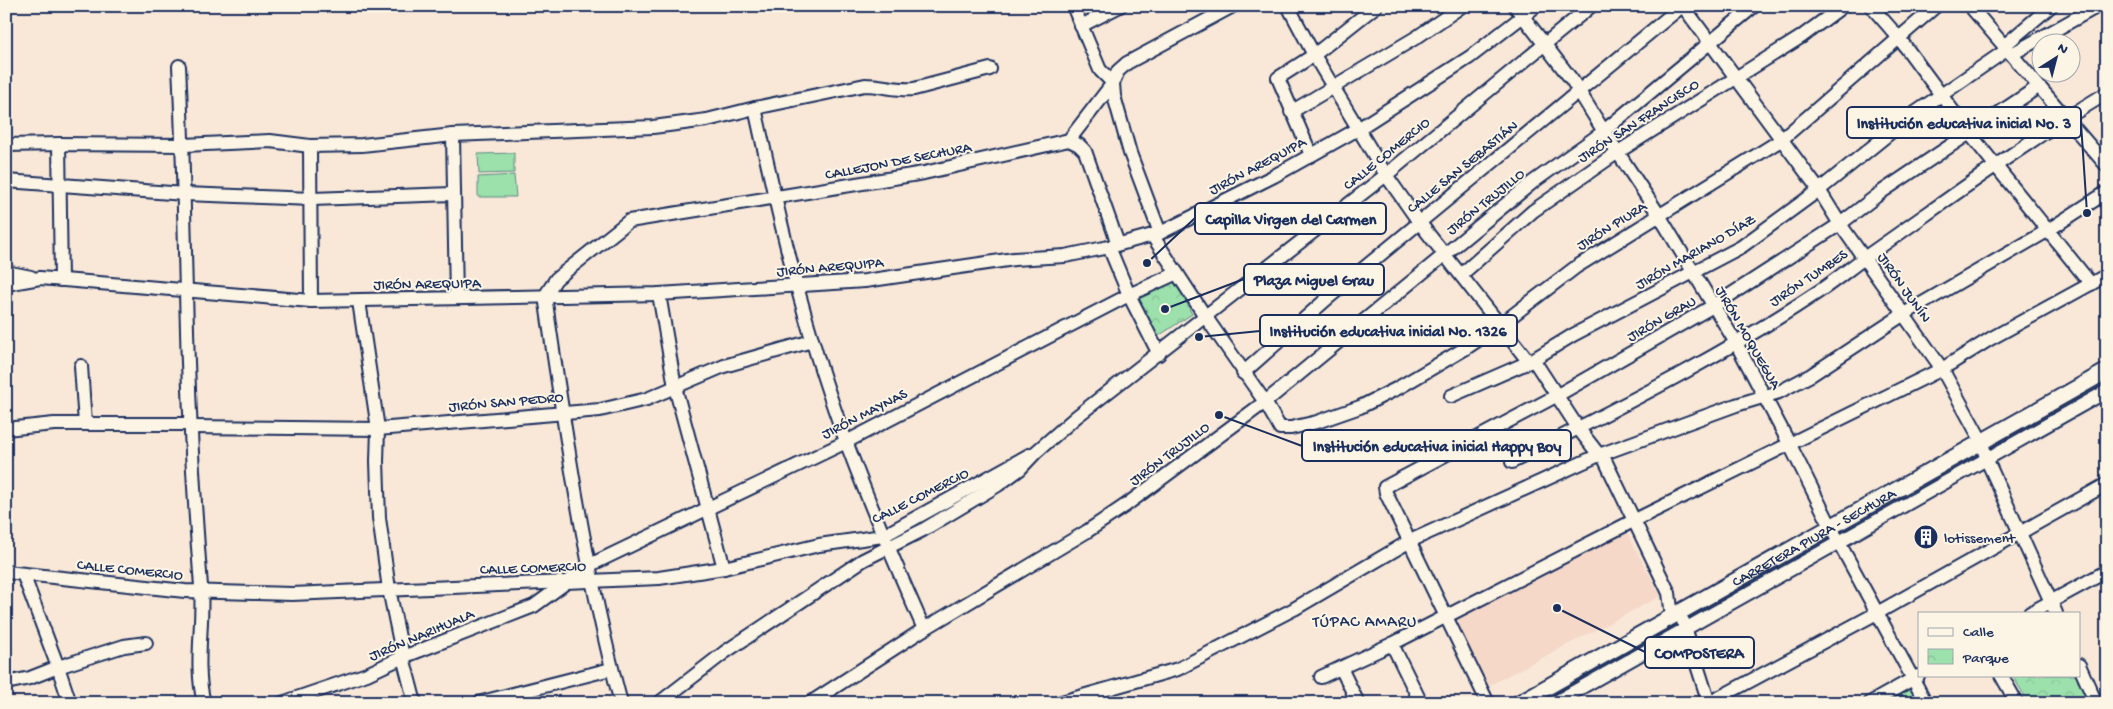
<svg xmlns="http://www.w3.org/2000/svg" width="2113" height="709" font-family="'Gochi Hand',sans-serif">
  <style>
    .built { fill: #f5d8c8 }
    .park { fill: url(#park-crowns); stroke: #5c8885 }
    .pitch { fill: #9ce0ac; stroke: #5c8885 }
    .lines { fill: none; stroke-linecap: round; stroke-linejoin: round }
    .minor-casing { stroke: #1b2f5e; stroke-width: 16 }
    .major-casing { stroke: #1b2f5e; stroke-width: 19 }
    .minor { stroke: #fcf5e5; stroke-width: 12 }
    .major { stroke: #fcf5e5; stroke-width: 15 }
    .labels { text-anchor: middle; stroke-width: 4; stroke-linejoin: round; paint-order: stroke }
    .street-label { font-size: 15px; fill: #1b2f5e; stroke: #fcf5e5 }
    .poi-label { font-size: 15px; fill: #1b2f5e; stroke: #fcf5e5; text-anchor: start }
    .neighbourhood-label { font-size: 16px; letter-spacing: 1px; fill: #1b2f5e; stroke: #fcf5e5 }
    .leader { fill: none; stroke: #1b2f5e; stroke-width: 2 }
    .callout-dot { fill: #1b2f5e; stroke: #fcf5e5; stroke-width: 2 }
    .callout { fill: #fcf5e5; stroke: #1b2f5e; stroke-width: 2 }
    .callout-label { font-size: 16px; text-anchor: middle; font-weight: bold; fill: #1b2f5e }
  </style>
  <defs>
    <pattern id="park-crowns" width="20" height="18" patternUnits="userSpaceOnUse" patternTransform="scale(1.25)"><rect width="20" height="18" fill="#9ce0ac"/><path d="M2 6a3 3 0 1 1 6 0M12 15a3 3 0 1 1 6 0" fill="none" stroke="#86c096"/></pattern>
  </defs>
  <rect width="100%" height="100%" fill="#f9e8d8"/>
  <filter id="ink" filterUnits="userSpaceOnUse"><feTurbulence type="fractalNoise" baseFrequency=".02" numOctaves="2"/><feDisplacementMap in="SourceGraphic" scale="10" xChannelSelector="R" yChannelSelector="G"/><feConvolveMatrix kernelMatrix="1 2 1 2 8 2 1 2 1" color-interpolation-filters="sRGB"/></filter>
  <g filter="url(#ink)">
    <polygon class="built" points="1625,529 1661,596 1488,686 1453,620"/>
    <g class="park">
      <polygon points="1172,281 1176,282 1192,314 1157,337 1137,299 1138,296"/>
      <polygon points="2012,675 2076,675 2089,703 2029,703"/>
      <polygon points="1913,688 1921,703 1887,703"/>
    </g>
    <g class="pitch">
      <polygon points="514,153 514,173 479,174 478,154"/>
      <polygon points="514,175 516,197 478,197 478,177"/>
    </g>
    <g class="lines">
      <defs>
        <g id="minor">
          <polyline points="1073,6 1100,70 1113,83 1114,96 1130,153 1160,233"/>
          <polyline points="1288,6 1314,55 1386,175 1419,222 1529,362"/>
          <polyline points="1515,6 1572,80 1603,130 1659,215 1736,343 1790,445 1836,537 1926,703"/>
          <polyline points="1683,6 1819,190 1840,224 1942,369 1982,442 1986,458 2056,613"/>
          <polyline points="1871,6 1899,38 1970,134 2091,284"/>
          <polyline points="1970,6 2107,166"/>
          <polyline points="1081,26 1120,6"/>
          <polyline points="2005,45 2051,6"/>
          <polyline points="2012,54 2098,6"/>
          <path d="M179,66C183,141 184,216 186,292C188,390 193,488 201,586C204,625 194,664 204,703"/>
          <path d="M755,108C772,185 789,263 812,339C841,439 882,534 924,629"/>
          <polyline points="1291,112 1417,37 1462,6"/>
          <polyline points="453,135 456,298"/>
          <polyline points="1069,140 1079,145 1085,151 1118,244"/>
          <polyline points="59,144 61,280"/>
          <path d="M6,145L59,144L184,145L270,141L310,146L362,145L453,135L653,127L707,120L755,108L865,85C882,85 898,91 914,89L990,69"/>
          <polyline points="310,146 311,301"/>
          <polyline points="1311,155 1278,78 1314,55 1376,6"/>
          <polyline points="6,181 185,194 312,199 453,194"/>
          <polyline points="1152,235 1205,316 1265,402 1280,428 1291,428 1317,422 1360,407 1398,388 1466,348 1500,325 1576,267 1781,140 1936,6"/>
          <polyline points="1109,247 1129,295 1159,354"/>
          <polyline points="6,272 31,277"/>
          <polyline points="1462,274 1533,211 1618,152 1801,37 1843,6"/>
          <polyline points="6,284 40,278 311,301 659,294 865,281 1014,259 1065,256 1109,247 1160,233 1274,176 1358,129 1470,57 1536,6"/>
          <polyline points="659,294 675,387 724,568"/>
          <polyline points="359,301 378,429 377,461 379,518 389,589 403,657 415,703"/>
          <polyline points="1533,359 1578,428 1599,455"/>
          <polyline points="81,366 85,424"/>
          <polyline points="1243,373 1329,297 1682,6"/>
          <polyline points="1451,396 1529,362 1573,335 1741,247 1819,190 1912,115 2008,49"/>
          <polyline points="190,427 378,429 600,410 647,399 724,366 812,341"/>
          <polyline points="6,429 54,424 190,424"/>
          <polyline points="1602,454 1669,593 1672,616"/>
          <path d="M1512,462C1615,409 1721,357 1818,292C1835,281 1850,268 1867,256C1946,201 2024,143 2107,93"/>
          <polyline points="6,572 185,591 292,594 659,578 724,568 819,545 883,536 1029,455"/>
          <polyline points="2030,613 2107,571"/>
          <polyline points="1683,621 1709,703 1877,613 2107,484"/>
          <polyline points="1392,644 1421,703"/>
          <polyline points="2079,665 2096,703"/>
          <polyline points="1341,668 1358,703"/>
          <polyline points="2001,675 2017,703"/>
          <polyline points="1321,677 1392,644 1635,520 1942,369 1990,339 2107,275"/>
          <polyline points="6,683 30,678 58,667 23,574"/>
          <polyline points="70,703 58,667 124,646 146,643"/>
          <polyline points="282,703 367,674 403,657 534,606 590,565 846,442 1129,295 1177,273"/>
          <polyline points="478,703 611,669"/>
          <path d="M621,703C585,570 565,432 545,296L556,279L629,221L924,173L1069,140L1113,83L1118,71L1127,63L1233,6"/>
          <polyline points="659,703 725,652 863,560 923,530 998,485 1020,469 1036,452 1076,417 1386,175 1591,6"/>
          <polyline points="810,703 924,629 1086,532 1126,505 1265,402 1533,182 1599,135 1754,6"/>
          <polyline points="1058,703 1178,669 1294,609 1410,541 1599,455 1736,405 1779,392 1811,375 1904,314 2047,231 2107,192"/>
          <polyline points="1488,703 1386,493 1385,487 1556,396 1713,306 1840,224 1883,191 2038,87"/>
          <polyline points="1554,703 2107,391"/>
          <polyline points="1870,703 1918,676"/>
        </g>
        <g id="major">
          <path id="s1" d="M1519,703L2107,371"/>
        </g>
      </defs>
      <use href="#minor" class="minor-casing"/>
      <use href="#major" class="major-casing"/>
      <use href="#minor" class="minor"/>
      <use href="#major" class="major"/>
    </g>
  </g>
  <defs>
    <symbol id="building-disc" viewBox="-11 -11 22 22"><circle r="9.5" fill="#1b2f5e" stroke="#fcf5e5"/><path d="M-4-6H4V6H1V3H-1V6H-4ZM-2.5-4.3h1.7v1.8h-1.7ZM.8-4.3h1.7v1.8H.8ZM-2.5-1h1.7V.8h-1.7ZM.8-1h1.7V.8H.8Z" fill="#fff"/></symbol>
  </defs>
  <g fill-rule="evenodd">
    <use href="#building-disc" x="1912" y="523" width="28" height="28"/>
  </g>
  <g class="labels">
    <g class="street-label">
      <text transform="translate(1638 120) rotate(-33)" y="5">JIRÓN SAN FRANCISCO</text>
      <text transform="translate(1386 153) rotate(-39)" y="5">CALLE COMERCIO</text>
      <text transform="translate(898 160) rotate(-11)" y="5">CALLEJON DE SECHURA</text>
      <text transform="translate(1257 165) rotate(-28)" y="5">JIRÓN AREQUIPA</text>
      <text transform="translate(1462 166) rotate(-39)" y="5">CALLE SAN SEBASTIÁN</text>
      <text transform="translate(1485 201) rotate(-39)" y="5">JIRÓN TRUJILLO</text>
      <text transform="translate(1611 225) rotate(-32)" y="5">JIRÓN PIURA</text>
      <text transform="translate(1695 251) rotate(-30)" y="5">JIRÓN MARIANO DÍAZ</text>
      <text transform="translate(830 266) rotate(-5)" y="5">JIRÓN AREQUIPA</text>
      <text transform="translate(1808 277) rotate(-34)" y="5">JIRÓN TUMBES</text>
      <text transform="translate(427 283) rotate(-1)" y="5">JIRÓN AREQUIPA</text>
      <text transform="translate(1905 287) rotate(55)" y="5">JIRÓN JUNÍN</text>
      <text transform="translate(1661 318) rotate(-30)" y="5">JIRÓN GRAU</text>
      <text transform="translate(1749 337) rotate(60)" y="5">JIRÓN MOQUEGUA</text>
      <text transform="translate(506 401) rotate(-5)" y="5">JIRÓN SAN PEDRO</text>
      <text transform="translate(864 413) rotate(-27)" y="5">JIRÓN MAYNAS</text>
      <text transform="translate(1169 453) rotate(-37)" y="5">JIRÓN TRUJILLO</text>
      <text transform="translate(920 495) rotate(-27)" y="5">CALLE COMERCIO</text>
      <text dy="5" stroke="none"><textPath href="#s1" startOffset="338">CARRETERA PIURA - SECHURA</textPath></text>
      <text transform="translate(533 567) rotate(-2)" y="5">CALLE COMERCIO</text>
      <text transform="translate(130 569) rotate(6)" y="5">CALLE COMERCIO</text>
      <text transform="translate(421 634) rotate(-23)" y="5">JIRÓN NARIHUALA</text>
    </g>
    <g class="poi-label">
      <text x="1944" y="542">lotissement</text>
    </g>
    <g class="neighbourhood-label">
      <text x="1365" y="626">TÚPAC AMARU</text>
    </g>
  </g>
  <path class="leader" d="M2087 213L2081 123M1147 263L1195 218M1165 309L1244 279M1199 337L1260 331M1219 415L1302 446M1557 608L1645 652"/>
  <g class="callout-dot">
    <circle cx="2087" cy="213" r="5"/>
    <circle cx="1147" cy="263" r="5"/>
    <circle cx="1165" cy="309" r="5"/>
    <circle cx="1199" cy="337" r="5"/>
    <circle cx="1219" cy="415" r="5"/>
    <circle cx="1557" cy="608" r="5"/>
  </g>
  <g class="callout">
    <rect x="1847" y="107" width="234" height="31" rx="5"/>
    <rect x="1195" y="203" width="191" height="31" rx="5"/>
    <rect x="1244" y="264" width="140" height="31" rx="5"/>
    <rect x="1260" y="315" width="257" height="31" rx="5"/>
    <rect x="1302" y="430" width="269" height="31" rx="5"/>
    <rect x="1645" y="637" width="109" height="31" rx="5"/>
  </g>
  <g class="callout-label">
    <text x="1964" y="128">Institución educativa inicial No. 3</text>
    <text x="1291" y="224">Capilla Virgen del Carmen</text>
    <text x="1314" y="285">Plaza Miguel Grau</text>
    <text x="1388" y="336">Institución educativa inicial No. 1326</text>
    <text x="1437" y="451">Institución educativa inicial Happy Boy</text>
    <text x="1699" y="658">COMPOSTERA</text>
  </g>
  <rect width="2113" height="709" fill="none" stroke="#fcf5e5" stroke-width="25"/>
  <rect x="12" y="12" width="2088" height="684" fill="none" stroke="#1b2f5e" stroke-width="2" filter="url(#ink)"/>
  <rect x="1918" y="612" width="162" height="65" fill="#fcf5e5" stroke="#a2a6af"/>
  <rect x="1928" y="628" width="25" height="8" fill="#fcf5e5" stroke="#a2a6af"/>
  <text x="1963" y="636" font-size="15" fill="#1b2f5e">Calle</text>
  <rect x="1928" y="649" width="25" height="15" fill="url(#park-crowns)" stroke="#a2a6af"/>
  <text x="1963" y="662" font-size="15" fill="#1b2f5e">Parque</text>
  <g transform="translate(2056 58) rotate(36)"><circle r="24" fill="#fcf5e5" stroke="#a2a6af"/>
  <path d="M0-4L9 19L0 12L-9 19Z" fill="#1b2f5e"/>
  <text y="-8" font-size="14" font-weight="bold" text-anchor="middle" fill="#1b2f5e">N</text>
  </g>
</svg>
